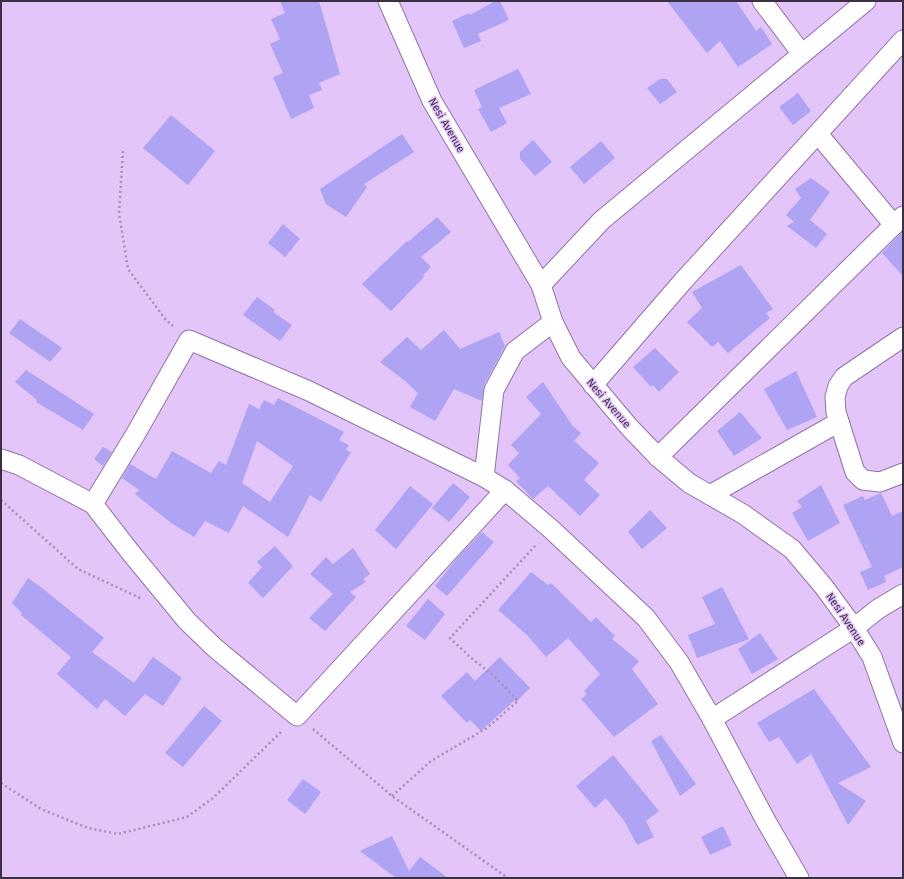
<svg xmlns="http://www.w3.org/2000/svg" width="904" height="879" font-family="'Fira Sans',sans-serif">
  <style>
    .building { fill: #afa3f4; fill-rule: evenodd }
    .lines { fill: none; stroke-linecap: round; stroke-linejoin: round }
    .street-casing { stroke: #9174a5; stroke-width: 21 }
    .path { stroke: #a58eb7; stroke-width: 2.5; stroke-dasharray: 2 3; stroke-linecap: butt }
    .street { stroke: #fff; stroke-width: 19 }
    .labels { text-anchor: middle; stroke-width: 3; stroke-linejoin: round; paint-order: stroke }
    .street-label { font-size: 11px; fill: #3b2f44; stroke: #e3c5fa }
  </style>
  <rect width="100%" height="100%" fill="#e3c5fa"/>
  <g class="building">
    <polygon points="280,1 319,1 340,74 319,83 322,90 309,95 314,108 291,119 273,77 283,73 270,44 280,39 271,19 285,13"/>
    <polygon points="495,1 500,1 509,20 478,34 481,41 464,48 452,21 469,13 470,15"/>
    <polygon points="667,1 736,1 756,31 761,27 772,44 738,67 720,41 707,53"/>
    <polygon points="518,69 531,94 499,108 507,123 491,132 478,109 482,107 474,90"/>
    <polygon points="660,79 667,79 677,92 660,104 647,88"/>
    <polygon points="798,93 811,111 793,125 779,107"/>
    <polygon points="171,115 215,151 188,185 143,148"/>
    <polygon points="402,134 414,152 364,184 367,187 346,217 326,204 320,189"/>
    <polygon points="533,140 552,162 535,176 520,159 520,152"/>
    <polygon points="601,141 615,158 584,184 570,167"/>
    <polygon points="811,178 830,192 810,220 827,234 816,248 787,226 794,222 786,215 801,198 795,189"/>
    <polygon points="437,217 451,232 421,257 431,267 423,275 424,277 391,311 362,284 407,241 408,242"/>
    <polygon points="283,224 300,239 285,257 268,243"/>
    <polygon points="903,231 903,276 882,253"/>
    <polygon points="741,265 773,309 766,313 770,318 728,353 718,342 712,347 687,322 702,308 692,292"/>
    <polygon points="257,297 275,310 273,312 292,325 280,341 243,315"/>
    <polygon points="20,319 62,348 50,362 9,333"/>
    <polygon points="444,330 460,349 499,332 505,346 484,385 482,401 454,389 435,421 410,407 418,393 404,380 380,362 407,337 421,350"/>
    <polygon points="655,348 679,372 659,392 653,385 651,387 633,367"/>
    <polygon points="26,370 94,414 83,430 36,402 37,400 15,382"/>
    <polygon points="796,371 817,417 787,430 764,389"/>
    <polygon points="543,382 572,425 581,433 574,441 599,463 584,480 600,495 580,516 548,486 533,499 516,481 520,478 508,465 519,453 511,445 541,414 526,397"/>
    <path d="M278,398L344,432L339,440L349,445L346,450L351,452L321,502L310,495L288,537L243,506L229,533L205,521L194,537L171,523L135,494L139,490L122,478L130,464L156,479L172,451L211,473L219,461L226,465L249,404L259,409L264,400L274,405ZM257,441L293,466L270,502L242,483Z"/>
    <polygon points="740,412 762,438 734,456 717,431"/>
    <polygon points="103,447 112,452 103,466 94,459"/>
    <polygon points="453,483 470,497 449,522 432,508"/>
    <polygon points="821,485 840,523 808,541 792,513 802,507 797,501"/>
    <polygon points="410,486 433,504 396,549 375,530"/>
    <polygon points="881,493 892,516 903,511 903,567 884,576 886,582 868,590 860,572 872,567 843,505 863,496 865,500"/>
    <polygon points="650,510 667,528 642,549 628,532"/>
    <polygon points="482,532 494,542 447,596 435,586 457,558"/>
    <polygon points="275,546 293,566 263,598 248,583 262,567 257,562"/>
    <polygon points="353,548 370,574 363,579 366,582 350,592 356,597 325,631 309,618 333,594 310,574 326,557 333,564"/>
    <polygon points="531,572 548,585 551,583 591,622 596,617 615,636 612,639 639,661 632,669 658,704 614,737 581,699 587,694 584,691 600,674 568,638 546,657 527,635 498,610"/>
    <polygon points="28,578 42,588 104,638 92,652 134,683 153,657 182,678 163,706 145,694 125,716 105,699 97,709 57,674 71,657 21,615 22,613 12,603"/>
    <polygon points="722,587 749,639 697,658 688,635 715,624 702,597"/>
    <polygon points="428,599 445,614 425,640 406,626"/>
    <polygon points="760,633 778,659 752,674 738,649"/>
    <polygon points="500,657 530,688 516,702 515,700 481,731 470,720 467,723 441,696 467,672 475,681"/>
    <polygon points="814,689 871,767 838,783 866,801 848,825 811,754 797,764 779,737 769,742 757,723"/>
    <polygon points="204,706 222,721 183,767 165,753"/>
    <polygon points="661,735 696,784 680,796 651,741"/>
    <polygon points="613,755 659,811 646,821 654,837 637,845 625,822 606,798 595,808 576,786"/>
    <polygon points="303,779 321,792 305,814 287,800"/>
    <polygon points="723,826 732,845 710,855 701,837"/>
    <polygon points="392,836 409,871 420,857 448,878 396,878 360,851"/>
  </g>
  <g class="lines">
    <defs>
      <g id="street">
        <polyline points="388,1 432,101 541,285 553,322 571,358 630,428 658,457 689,483 743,514 792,549 824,587 854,628 872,657 903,743"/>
        <polyline points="762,1 802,54"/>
        <polyline points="818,134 894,225"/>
        <polyline points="541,285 602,220 866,1"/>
        <polyline points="903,337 844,377 838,386 835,397 836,412 855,472 863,480 880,482 903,473"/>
        <polyline points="593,385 684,280 903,40"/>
        <polyline points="658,457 903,216"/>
        <polyline points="1,459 19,465 93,504 131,553 187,621 215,648 297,716 505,490"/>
        <polyline points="484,477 494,390 515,351 553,322"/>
        <polyline points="710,495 839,422"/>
        <polyline points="93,504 135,435 189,340 309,391 484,477 505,490 551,529 646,618 679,662 712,719 766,821 799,878"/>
        <polyline points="712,719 854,628 878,609 903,594"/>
      </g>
    </defs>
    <use href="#street" class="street-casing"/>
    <g class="path">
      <polyline points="123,151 119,213 128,269 166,320 173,326"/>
      <polyline points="1,500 78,569 140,598"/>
      <polyline points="313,729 392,796 508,878"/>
      <polyline points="1,783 41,809 88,828 118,834 187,817 213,798 282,731"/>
      <polyline points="392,796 431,761 487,728 518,701 494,676 470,657 450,638 536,545"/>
    </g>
    <use href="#street" class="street"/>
  </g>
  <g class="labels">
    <g class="street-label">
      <text transform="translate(447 125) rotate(60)" y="4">Nesi Avenue</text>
      <text transform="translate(609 403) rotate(49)" y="4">Nesi Avenue</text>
      <text transform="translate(846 619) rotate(56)" y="4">Nesi Avenue</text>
    </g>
  </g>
  <rect width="904" height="879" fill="none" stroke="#3b2f44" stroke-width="4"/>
</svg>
